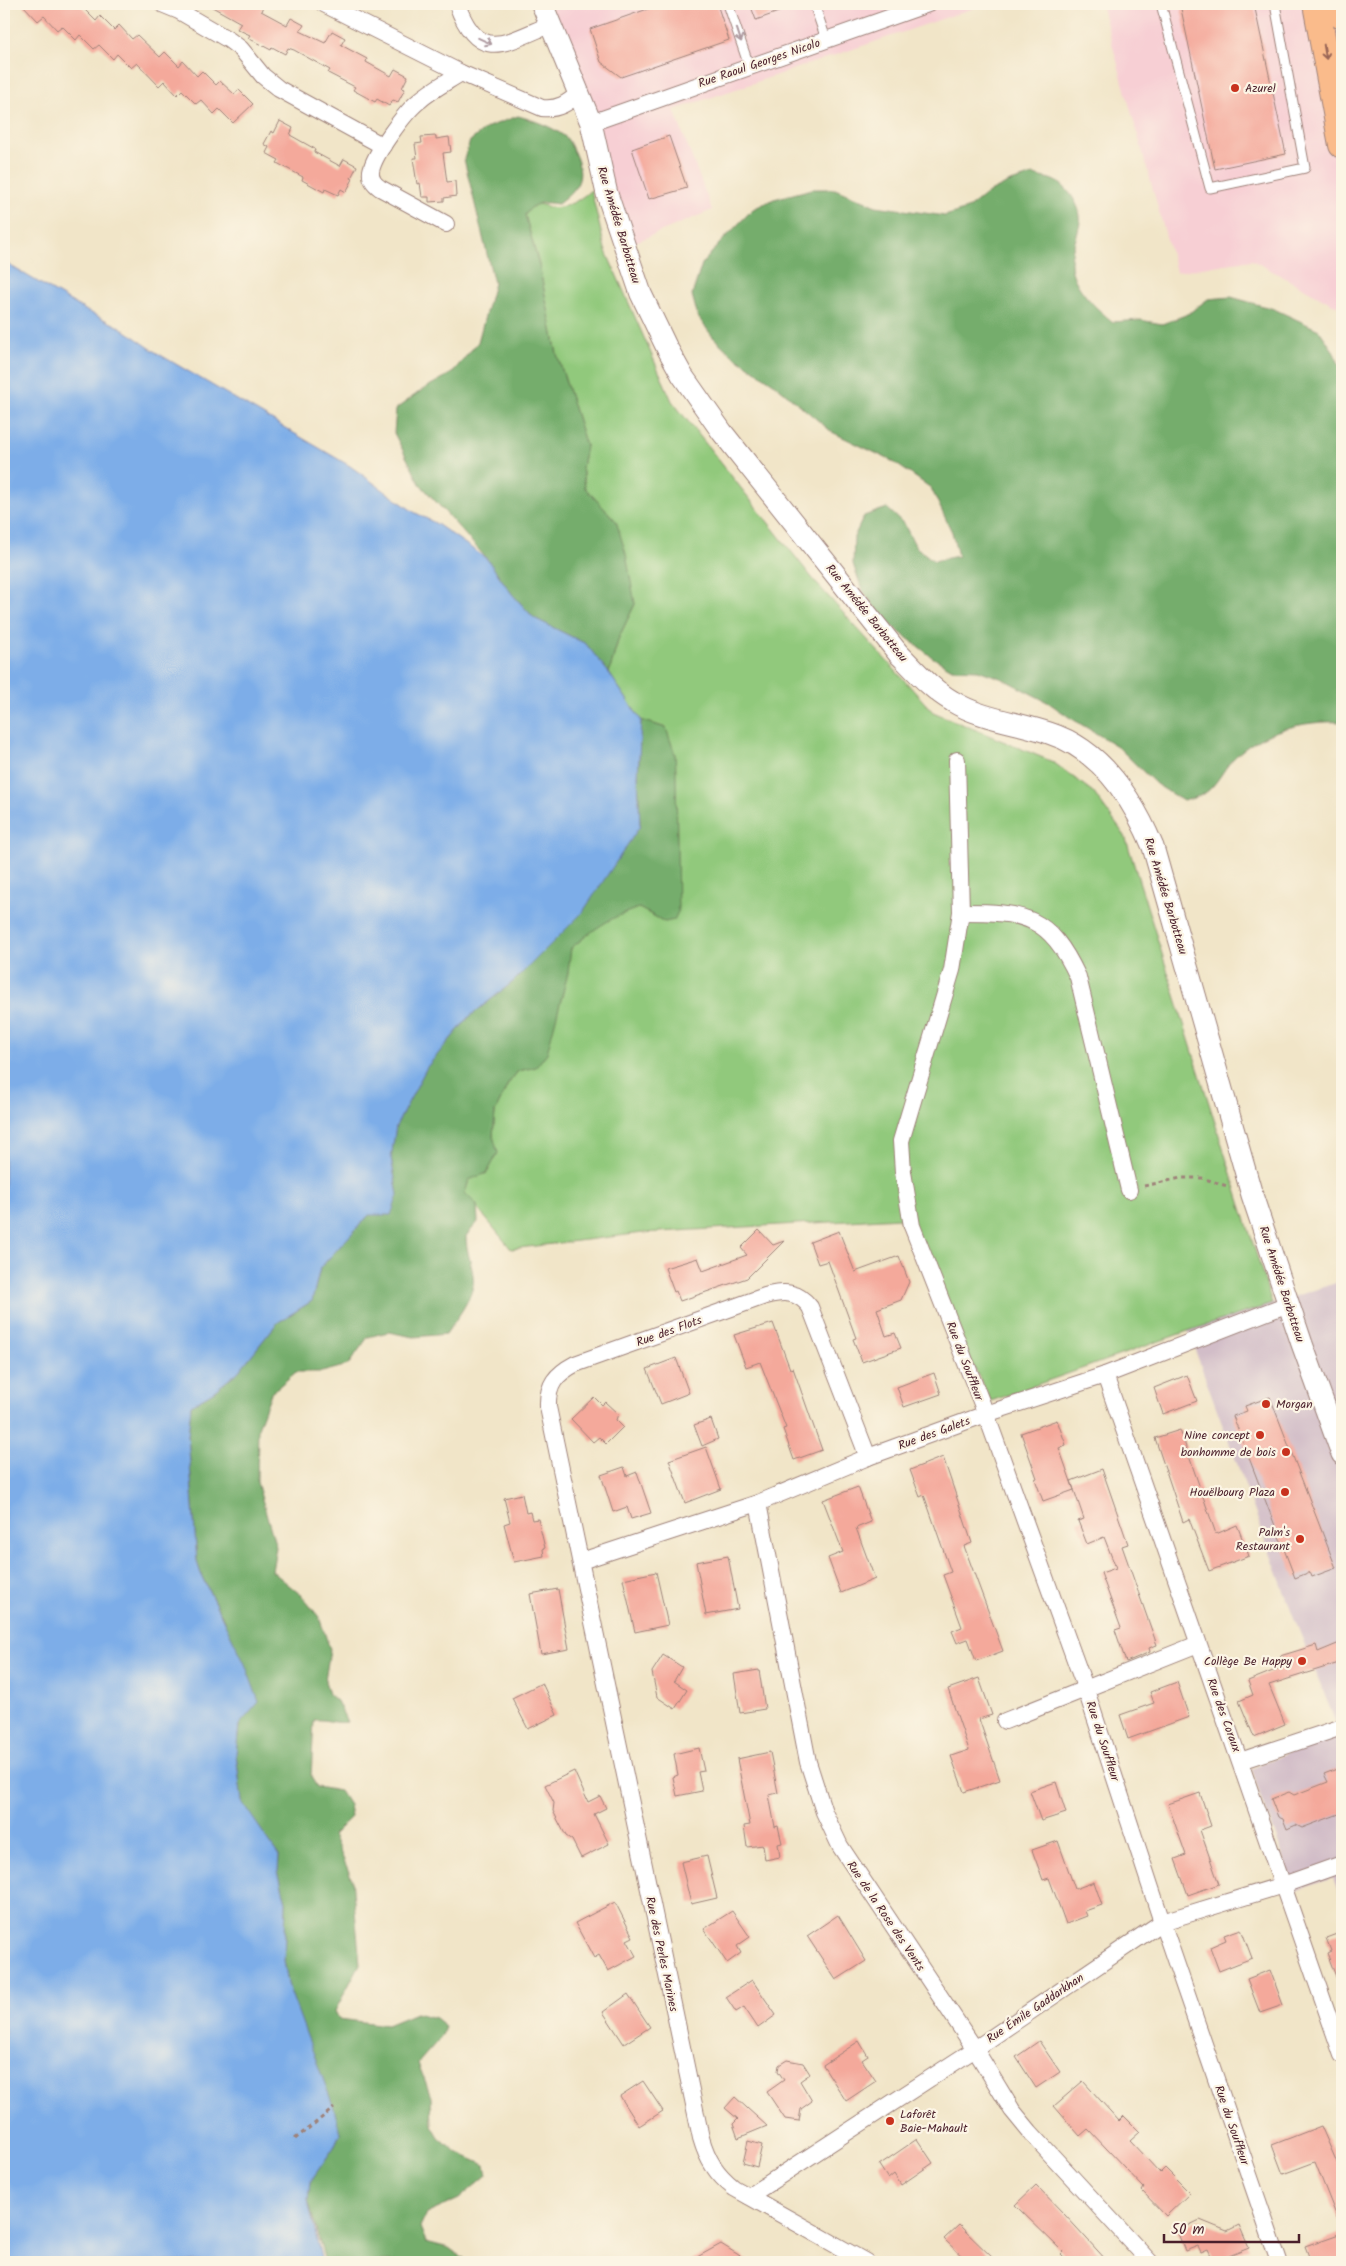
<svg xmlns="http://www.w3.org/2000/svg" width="1346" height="2266" font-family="Kalam,sans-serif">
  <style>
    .built { fill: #f7cfd4 }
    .industrial { fill: #d2bdc8 }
    .green { fill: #91c97c; stroke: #6e7454 }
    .forest { fill: #74ad6c; stroke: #5f664c }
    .water { fill: #7dade8; stroke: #64668a }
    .building { fill: #f4a99b }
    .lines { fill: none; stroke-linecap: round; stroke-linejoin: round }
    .service-casing { stroke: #9e827a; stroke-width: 11 }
    .minor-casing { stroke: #9e827a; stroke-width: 18 }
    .tertiary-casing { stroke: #9e827a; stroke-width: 23 }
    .primary-casing { stroke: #9e827a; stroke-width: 28 }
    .path { stroke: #9e827a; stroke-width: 3; stroke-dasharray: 4 4; stroke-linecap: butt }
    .service { stroke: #fff; stroke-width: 9 }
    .minor { stroke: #fff; stroke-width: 16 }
    .tertiary { stroke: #fff; stroke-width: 21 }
    .primary { stroke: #fabb8b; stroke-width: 26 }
    .oneway { stroke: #ae9aa0 }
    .oneway2 { stroke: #996556 }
    .poi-dot { fill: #c8321e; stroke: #fcf5e5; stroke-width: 2 }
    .labels { text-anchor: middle; stroke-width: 4.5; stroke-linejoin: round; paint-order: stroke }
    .street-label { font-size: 12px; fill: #4a1f2b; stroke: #fcf5e5 }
    .poi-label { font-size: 12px; fill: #4a1f2b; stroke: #fcf5e5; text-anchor: end }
  </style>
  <rect width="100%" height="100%" fill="#fcf5e5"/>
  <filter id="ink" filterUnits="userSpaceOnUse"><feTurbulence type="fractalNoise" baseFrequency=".02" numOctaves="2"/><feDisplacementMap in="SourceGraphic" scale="10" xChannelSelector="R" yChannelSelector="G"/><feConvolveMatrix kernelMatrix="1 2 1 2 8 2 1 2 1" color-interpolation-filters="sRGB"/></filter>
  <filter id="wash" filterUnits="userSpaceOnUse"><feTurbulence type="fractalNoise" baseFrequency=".0096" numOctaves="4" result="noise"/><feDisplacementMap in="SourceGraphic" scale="20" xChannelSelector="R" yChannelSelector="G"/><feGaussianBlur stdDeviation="1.12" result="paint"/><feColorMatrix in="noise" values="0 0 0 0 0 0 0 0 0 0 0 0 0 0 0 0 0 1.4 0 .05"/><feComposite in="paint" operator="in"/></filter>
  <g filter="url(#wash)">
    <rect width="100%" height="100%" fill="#f1e5c8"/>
    <g class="built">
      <polygon points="550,4 986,4 674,110 712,210 631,244"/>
      <polygon points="1101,4 1342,4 1342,309 1252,260 1176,272"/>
    </g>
    <polygon class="industrial" points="1342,1281 1342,1902 1333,1878 1296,1891 1251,1769 1339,1731 1293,1615 1188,1331"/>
    <path class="green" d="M591,190L605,249L672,401L817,584L933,712L1053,762L1093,792L1125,836L1272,1304L1188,1331L991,1401L899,1218L643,1233L511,1249L465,1193L469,1179L487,1173L497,1153L493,1136L495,1112L508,1084L518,1071L536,1067L562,997L571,948L598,925L617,915L639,908L665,922L666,728L641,720L609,673L619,637L635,604L616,521L585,488L582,467L586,446L557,354L539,265L525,215C540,194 542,211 560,207C572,205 582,198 591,190Z"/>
    <g class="forest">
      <path d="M518,116C533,120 551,126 564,136C569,139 571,147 574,152C586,178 579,188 558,204C542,202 535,201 525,215L539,265L557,354L586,446L582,467L585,488L616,521L626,554L635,604L619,637L609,673L586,644L534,618L512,594L487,559L420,484L394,433L396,409L422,390L452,373L478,342L494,283L464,159L470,141L488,127Z"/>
      <path d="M1033,175C1040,177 1049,178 1055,181C1068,186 1082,208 1080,222C1078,236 1071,249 1071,263C1071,286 1097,309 1113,322L1140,320L1162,324L1188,314L1208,299L1231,297L1274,309L1319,330L1332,349L1342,370V722C1303,720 1259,731 1232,760C1223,770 1216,786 1205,793C1199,797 1190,799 1183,801L1156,784L1117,746L1069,717L1049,703L1003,679L978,670L952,669L932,657L893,627L876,609L862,589L853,564L854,537L864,516L887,508L904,524L916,547L934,561L958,556L952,532L931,488L892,461L832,432L772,382L731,354L713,337L698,317L692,295L702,264L719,244L753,209L774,199L812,189H835L876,206L945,216L967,209L986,194L1008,183Z"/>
      <path d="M641,720L666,728L675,754L676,771L678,912L674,920L665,922L639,908C608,918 596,928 571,948L568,973L547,1053L536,1067L518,1071L508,1084L495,1112L493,1136L498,1153L487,1173L469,1180L465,1193L477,1205L478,1222L466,1236C466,1250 471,1261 473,1275C477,1294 456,1319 446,1334L414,1337L388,1332L368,1337L348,1365L322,1372H296L271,1393L258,1428L257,1482L276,1547L272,1571L301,1595L319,1617L330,1649L325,1681L329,1694L337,1701L347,1722C334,1724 328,1719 314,1720L311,1777L317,1787L340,1791L349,1805L351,1817L333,1835L352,1879L360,1964L335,2011L339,2019L387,2025L416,2013L435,2018L445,2026L442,2036L418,2063L431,2097L432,2125L439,2137L456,2152L485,2165L487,2175L459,2199L426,2214L420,2227L426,2242L449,2248L464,2259V2262H325L308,2200L310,2182L334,2147L340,2133L289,1988L284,1961L286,1902L278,1871L279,1856L242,1803L236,1754L239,1725L224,1620L202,1577L197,1562L188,1436L191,1405L213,1392L238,1372L277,1323L312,1301L320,1268L369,1215L398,1195L391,1158L396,1125L427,1067L469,1017L514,981L640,826L638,776Z"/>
    </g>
    <polygon class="water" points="4,262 87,311 120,327 157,353 350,466 414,512 437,524 487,559 512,594 534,618 586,644 609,673 641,720 638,776 640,826 582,913 514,981 469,1017 427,1067 396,1126 391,1158 398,1195 391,1215 369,1215 320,1268 312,1301 277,1323 238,1372 213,1392 191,1405 188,1436 197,1562 202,1577 245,1664 259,1702 239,1725 236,1754 242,1802 279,1856 278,1871 286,1902 284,1961 289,1988 334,2108 340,2133 334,2147 310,2182 308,2200 322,2262 4,2262"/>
    <g id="blocks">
      <g class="building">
        <polygon points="22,4 79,4 96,21 100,16 114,30 119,25 132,39 137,35 160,57 165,52 179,66 183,61 197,76 202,71 216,85 220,81 234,94 239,90 253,104 233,123 219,109 214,114 201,100 196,104 182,90 177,95 164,81 159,86 137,63 131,68 117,54 113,59 99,45 94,49 80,35 76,40 62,26 57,30 44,16 38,21"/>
        <polygon points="207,4 264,4 261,11 287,25 291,18 304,25 300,31 325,43 332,31 345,38 341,45 367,59 366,62 391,76 395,69 408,76 402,88 405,89 398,102 393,100 389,106 377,99 375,102 353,90 355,87 328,73 330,70 294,50 288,48 285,54 272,47 271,50 248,38 250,35 237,29 241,23"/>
        <polygon points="662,4 717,4 729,40 621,77 601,62 590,29"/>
        <polygon points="750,4 795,4 795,6 756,20"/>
        <polygon points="1180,4 1254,4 1286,154 1215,169"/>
        <polygon points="280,121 293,128 290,135 315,149 314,152 340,166 344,159 357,166 351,178 353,179 346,192 341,189 338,195 325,189 324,192 302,180 303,177 277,163 279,160 266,153 269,147 264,144 271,131 274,133"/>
        <polygon points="436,136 436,139 449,137 451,152 443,153 447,182 455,181 456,196 444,198 444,201 429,202 429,197 422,197 420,183 417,184 413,158 417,158 415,144 422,143 421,137"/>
        <polygon points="669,136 687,188 649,199 632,149"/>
        <polygon points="759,1230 773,1245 784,1241 747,1278 680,1301 676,1291 674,1292 665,1268 698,1258 703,1271 747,1255 741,1248"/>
        <polygon points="839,1231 855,1272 899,1256 909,1282 901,1300 877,1309 886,1336 895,1333 901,1348 862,1362 853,1339 856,1338 828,1261 818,1264 810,1242"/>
        <polygon points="773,1323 790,1369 793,1368 822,1450 794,1460 783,1429 786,1428 760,1362 746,1367 734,1335"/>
        <polygon points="676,1358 689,1393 661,1404 647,1369"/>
        <polygon points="934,1373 941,1394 904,1407 897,1387"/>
        <polygon points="1187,1375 1197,1401 1163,1414 1154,1388"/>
        <polygon points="594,1397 602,1405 605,1402 618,1414 616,1420 623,1427 606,1444 599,1437 593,1442 571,1419"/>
        <polygon points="1270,1397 1336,1568 1312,1577 1310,1572 1295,1578 1233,1416 1247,1411 1245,1406"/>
        <polygon points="711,1419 718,1439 702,1446 694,1425"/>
        <polygon points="1057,1420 1066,1445 1059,1448 1074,1490 1043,1501 1035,1479 1037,1478 1021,1433"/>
        <polygon points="1180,1430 1216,1534 1237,1525 1249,1556 1209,1571 1189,1519 1183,1522 1155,1438"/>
        <polygon points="706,1447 721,1489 685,1503 669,1460"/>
        <polygon points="943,1457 972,1543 964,1546 1003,1651 976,1661 968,1639 957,1643 952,1631 962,1627 943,1575 951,1572 924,1495 920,1497 910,1470"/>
        <polygon points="624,1467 627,1476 637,1472 651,1513 631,1519 627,1507 613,1512 601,1475"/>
        <polygon points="1102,1469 1128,1544 1122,1546 1157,1645 1149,1648 1150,1652 1126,1662 1115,1630 1121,1628 1101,1573 1116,1568 1104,1537 1087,1544 1078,1521 1084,1519 1071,1481"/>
        <polygon points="858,1487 871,1522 856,1528 875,1579 841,1593 828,1558 843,1552 823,1500"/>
        <polygon points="522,1494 526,1513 530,1512 532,1520 538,1519 545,1548 543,1549 544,1556 514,1562 504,1524 510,1522 504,1498"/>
        <polygon points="728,1556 738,1609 706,1615 696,1562"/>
        <polygon points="656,1572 668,1625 635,1632 623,1579"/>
        <polygon points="558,1589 569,1649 541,1654 530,1594"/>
        <polygon points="1342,1642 1342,1662 1269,1685 1285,1724 1254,1737 1239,1701 1253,1695 1248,1681 1283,1667 1280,1656 1316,1645 1318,1652"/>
        <polygon points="663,1655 682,1667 674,1681 687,1690 675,1709 657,1697 652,1672"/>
        <polygon points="759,1670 765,1709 740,1713 734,1674"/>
        <polygon points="979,1678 992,1715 979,1719 1000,1780 964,1792 951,1756 969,1750 948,1689"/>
        <polygon points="1177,1682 1189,1717 1128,1739 1120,1715 1154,1703 1150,1692"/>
        <polygon points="542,1683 557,1715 528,1729 512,1698"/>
        <polygon points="699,1748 704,1771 698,1772 702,1791 677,1796 673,1777 678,1775 674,1754"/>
        <polygon points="770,1752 778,1793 769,1795 775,1827 778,1826 782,1843 778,1844 780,1857 765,1860 763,1845 747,1847 744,1826 750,1825 737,1759"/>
        <polygon points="1342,1767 1342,1817 1339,1814 1302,1828 1296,1825 1287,1829 1283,1819 1278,1817 1271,1799 1289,1792 1294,1795 1328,1782 1324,1774"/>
        <polygon points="574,1771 588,1802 600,1796 606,1808 594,1814 609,1844 581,1858 572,1840 566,1836 553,1811 554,1803 545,1785"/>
        <polygon points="1056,1782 1066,1813 1041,1821 1030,1791"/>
        <polygon points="1200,1793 1211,1826 1200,1830 1219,1884 1188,1895 1175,1859 1186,1855 1168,1804"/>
        <polygon points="1058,1841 1075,1889 1094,1882 1102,1905 1085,1911 1087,1916 1066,1924 1049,1878 1043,1880 1032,1850"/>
        <polygon points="707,1856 717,1898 691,1904 681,1862"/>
        <polygon points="615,1902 633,1937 627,1940 636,1956 608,1971 599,1955 594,1958 575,1923"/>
        <polygon points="732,1911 750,1937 737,1946 741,1953 727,1963 704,1929"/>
        <polygon points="838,1915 866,1961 836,1980 807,1936"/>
        <polygon points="1241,1929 1252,1958 1219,1971 1210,1947 1226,1940 1224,1935"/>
        <polygon points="1342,1932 1342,1990 1341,1990 1327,1953 1331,1951 1326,1938"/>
        <polygon points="1270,1970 1283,2005 1260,2013 1247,1979"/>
        <polygon points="752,1980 776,2015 758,2028 744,2007 736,2012 726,1997"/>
        <polygon points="628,1994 650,2027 624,2044 603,2012"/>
        <polygon points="859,2041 868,2056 862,2060 876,2081 846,2101 823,2065"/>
        <polygon points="1039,2041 1060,2072 1036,2088 1016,2057"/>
        <polygon points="787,2060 803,2063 810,2074 800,2081 812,2101 801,2109 799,2121 785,2119 767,2092 784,2080 778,2071 779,2065"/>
        <polygon points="643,2081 663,2111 639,2126 620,2096"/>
        <polygon points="1083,2081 1119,2121 1124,2116 1140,2132 1130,2141 1160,2173 1165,2168 1190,2193 1166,2216 1142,2191 1144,2188 1088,2129 1080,2136 1054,2106"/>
        <polygon points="735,2097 747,2108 767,2126 738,2138 733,2124 738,2119 725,2108"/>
        <polygon points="1321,2126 1342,2174 1342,2230 1315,2162 1283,2174 1272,2145"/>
        <polygon points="917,2139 933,2163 901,2185 894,2174 888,2179 879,2165"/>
        <polygon points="748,2141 762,2145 757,2167 743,2163"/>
        <polygon points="1036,2185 1065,2215 1108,2262 1069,2262 1061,2254 1063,2252 1015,2205"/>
        <polygon points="1200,2220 1227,2231 1239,2225 1249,2248 1214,2262 1208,2249 1201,2252 1198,2246 1185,2251 1177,2231"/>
        <polygon points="959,2225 997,2262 968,2262 944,2239"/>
        <polygon points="1342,2233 1342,2262 1311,2262 1305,2246"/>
        <polygon points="721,2244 750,2262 688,2262"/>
      </g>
    </g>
  </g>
  <g filter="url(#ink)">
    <use href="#blocks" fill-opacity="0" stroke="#9e827a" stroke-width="1"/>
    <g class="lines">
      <defs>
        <g id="service">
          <polyline points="728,4 749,66"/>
          <polyline points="814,4 826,39"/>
          <polyline points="1161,4 1210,188 1305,168 1275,4"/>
        </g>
        <g id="minor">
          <polyline points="162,4 179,11 229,40 241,49 263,76 279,89 383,146"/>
          <path d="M324,4L461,73L542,108C558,110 568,103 579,93"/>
          <path d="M457,4C478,64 505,43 549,25"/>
          <polyline points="591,123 928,4"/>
          <path d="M446,224L380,188C374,184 370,178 371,171C374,154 405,112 419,101C431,90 447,82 461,73"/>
          <polyline points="957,760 961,912 952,970 901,1141 903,1172 912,1226 986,1414 1086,1690 1162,1922 1279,2262"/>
          <path d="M961,912C1025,912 1049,915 1078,977L1129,1190"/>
          <polyline points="1105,1375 1342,2055"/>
          <polyline points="758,1503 808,1762 824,1812 840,1846 975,2049 1012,2110 1030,2132 1150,2262"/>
          <polyline points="581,1561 758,1503 868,1457 986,1414 1105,1375 1288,1304"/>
          <polyline points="1005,1721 1198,1644"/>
          <polyline points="1240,1761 1342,1727"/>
          <polyline points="749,2196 975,2049 1162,1922 1283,1885 1342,1864"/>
          <path d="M866,2262L734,2188C716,2174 707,2159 701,2138L548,1407C547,1385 556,1374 575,1364L765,1296C784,1291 798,1291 810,1307L868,1457"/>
        </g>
        <path id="tertiary" d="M542,4L591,123L607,194L641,294L666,346L682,375L722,432L898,653C915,670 931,689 952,701C981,719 1017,722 1049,733C1102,750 1133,799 1153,847L1252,1195L1302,1344L1342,1454"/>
        <g id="primary">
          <polyline points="1316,4 1342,145"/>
          <polyline points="1340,4 1342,16"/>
        </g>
      </defs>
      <use href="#service" class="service-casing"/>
      <use href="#minor" class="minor-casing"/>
      <use href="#tertiary" class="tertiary-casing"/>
      <use href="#primary" class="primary-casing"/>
      <g class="path">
        <polyline points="1144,1186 1181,1178 1202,1178 1230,1187"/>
        <polyline points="295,2139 334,2108"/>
      </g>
      <use href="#service" class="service"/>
      <use href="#minor" class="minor"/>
      <use href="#tertiary" class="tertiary"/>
      <use href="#primary" class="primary"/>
    </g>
    <defs><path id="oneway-shaft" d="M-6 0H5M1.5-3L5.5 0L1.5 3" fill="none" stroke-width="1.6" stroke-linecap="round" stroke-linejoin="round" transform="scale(1.25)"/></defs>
    <g class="oneway">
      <use href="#oneway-shaft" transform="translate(739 35) rotate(72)"/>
      <use href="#oneway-shaft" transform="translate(485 41) rotate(25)"/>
    </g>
    <use class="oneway2" href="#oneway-shaft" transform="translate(1325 52) rotate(80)"/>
  </g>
  <g class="poi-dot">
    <circle cx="1235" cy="88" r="5"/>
    <circle cx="1266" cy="1404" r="5"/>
    <circle cx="1260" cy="1435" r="5"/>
    <circle cx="1286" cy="1452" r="5"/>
    <circle cx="1285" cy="1492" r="5"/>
    <circle cx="1300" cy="1539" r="5"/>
    <circle cx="1302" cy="1661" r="5"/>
    <circle cx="890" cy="2121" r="5"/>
  </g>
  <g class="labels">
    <g class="street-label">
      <text transform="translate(759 63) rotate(-19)" y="4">Rue Raoul Georges Nicolo</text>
      <text transform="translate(619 225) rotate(73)" y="4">Rue Amédée Barbotteau</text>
      <text transform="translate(867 613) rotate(51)" y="4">Rue Amédée Barbotteau</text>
      <text transform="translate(1166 896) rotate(73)" y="4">Rue Amédée Barbotteau</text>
      <text transform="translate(1282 1284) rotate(72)" y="4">Rue Amédée Barbotteau</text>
      <text transform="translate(669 1331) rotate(-20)" y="4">Rue des Flots</text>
      <text transform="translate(965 1361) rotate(69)" y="4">Rue du Souffleur</text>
      <text transform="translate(934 1433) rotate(-20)" y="4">Rue des Galets</text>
      <text transform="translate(1224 1715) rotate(70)" y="4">Rue des Coraux</text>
      <text transform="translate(1103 1741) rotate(72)" y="4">Rue du Souffleur</text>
      <text transform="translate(886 1916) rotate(56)" y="4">Rue de la Rose des Vents</text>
      <text transform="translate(662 1954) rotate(78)" y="4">Rue des Perles Marines</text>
      <text transform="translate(1035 2008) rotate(-34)" y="4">Rue Émile Gaddarkhan</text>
      <text transform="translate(1232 2125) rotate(71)" y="4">Rue du Souffleur</text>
    </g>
    <g class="poi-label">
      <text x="1245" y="92" text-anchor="start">Azurel</text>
      <text x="1276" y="1408" text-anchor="start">Morgan</text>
      <text x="1250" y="1439">Nine concept</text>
      <text x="1276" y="1456">bonhomme de bois</text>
      <text x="1275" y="1496">Houëlbourg Plaza</text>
      <text x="1290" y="1536">Palm's<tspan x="1290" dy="14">Restaurant</tspan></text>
      <text x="1292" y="1665">Collège Be Happy</text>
      <text x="900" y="2118" text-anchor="start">Laforêt<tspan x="900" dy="14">Baie-Mahault</tspan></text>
    </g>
  </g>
  <rect width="1346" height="2266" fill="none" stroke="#fcf5e5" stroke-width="20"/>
  <path d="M1164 2234v8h135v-8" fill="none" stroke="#4a1f2b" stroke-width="2.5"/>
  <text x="1171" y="2234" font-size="15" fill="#4a1f2b" stroke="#fcf5e5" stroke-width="4" paint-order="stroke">50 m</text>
</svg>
